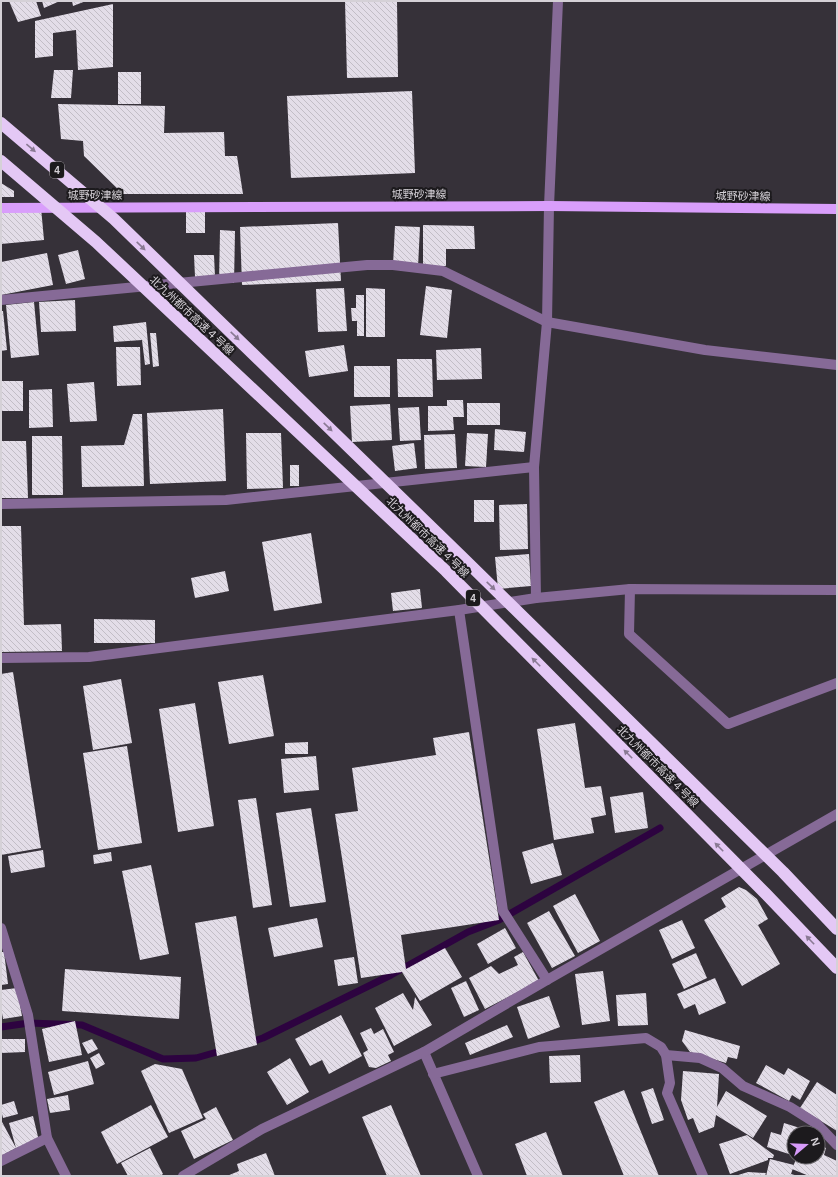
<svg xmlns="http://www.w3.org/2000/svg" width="838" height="1177" font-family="Helvetica,'Noto Sans JP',sans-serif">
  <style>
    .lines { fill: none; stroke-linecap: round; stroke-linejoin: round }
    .stream { stroke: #2d0340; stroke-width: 7 }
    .building { fill: url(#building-back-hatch) }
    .minor { stroke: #866a97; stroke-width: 10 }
    .major { stroke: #d99efb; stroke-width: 10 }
    .highway-bridge { stroke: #e4c8f5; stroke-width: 12 }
    .oneway { fill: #8a7a94 }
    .labels { text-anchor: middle; stroke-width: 4; stroke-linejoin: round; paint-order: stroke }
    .shield { fill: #1c1a1d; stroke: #9e9a9f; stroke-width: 1 }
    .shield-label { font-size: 10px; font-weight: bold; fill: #d5d1d7 }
    .street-label { font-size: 11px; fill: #d5d1d7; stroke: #1c1a1d }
  </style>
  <defs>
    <pattern id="building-back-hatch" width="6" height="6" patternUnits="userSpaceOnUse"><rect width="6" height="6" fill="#e3dde8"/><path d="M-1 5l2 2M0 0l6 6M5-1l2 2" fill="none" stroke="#c2bdc6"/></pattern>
  </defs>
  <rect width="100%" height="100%" fill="#363139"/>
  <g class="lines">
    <g class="stream">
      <polyline points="1,1027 29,1023 82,1025 163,1059 196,1058 224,1050"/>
      <polyline points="248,1043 263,1038 391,975 468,932 499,920 660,828"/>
    </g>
  </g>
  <g class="building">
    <polygon points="9,1 36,1 41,16 18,22"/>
    <polygon points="42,1 60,1 44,8"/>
    <polygon points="72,1 86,1 73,6"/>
    <polygon points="345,1 397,1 398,77 347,78"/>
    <polygon points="113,4 113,67 78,70 76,30 53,33 53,56 35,58 35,21"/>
    <polygon points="54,70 73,70 71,98 51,98"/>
    <rect x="118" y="72" width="23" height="32"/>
    <polygon points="412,91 415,173 291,178 287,96"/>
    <polygon points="58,104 165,106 164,133 224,132 225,156 237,156 243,194 123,194 84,156 83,141 61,139"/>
    <polygon points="1,183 14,191 14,197 1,197"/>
    <polygon points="41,208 44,240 1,244 1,213"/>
    <rect x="186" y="208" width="19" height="25"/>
    <polygon points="338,223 341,281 242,285 240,227"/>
    <polygon points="423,225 474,226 475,249 446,249 446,266 423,266"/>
    <polygon points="395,226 420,227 418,267 393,265"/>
    <polygon points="220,230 235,231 234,283 219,283"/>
    <polygon points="78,250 85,279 66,284 58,255"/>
    <polygon points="47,253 53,285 1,295 1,262"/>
    <polygon points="194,255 214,255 215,277 195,277"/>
    <polygon points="426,286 452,290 447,338 420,335"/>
    <polygon points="344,288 347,331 318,332 316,289"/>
    <polygon points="366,288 385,289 385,337 366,337"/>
    <polygon points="356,295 364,295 364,336 357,336 357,321 352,321 351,308 356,308"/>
    <polygon points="75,300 76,331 41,332 39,302"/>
    <polygon points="34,302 39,355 11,358 6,305"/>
    <polygon points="1,311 3,311 7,350 1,351"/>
    <polygon points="146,322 150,364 145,365 142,340 114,342 113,326"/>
    <polygon points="150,333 156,333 159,366 153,367"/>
    <polygon points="344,345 348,371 309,377 305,351"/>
    <polygon points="116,347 140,347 141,385 117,386"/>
    <polygon points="481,348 482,379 437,380 436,350"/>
    <polygon points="397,359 432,359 433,397 398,397"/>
    <rect x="354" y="366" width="36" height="31"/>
    <rect x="1" y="381" width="22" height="30"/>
    <polygon points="94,382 97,421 70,422 67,384"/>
    <polygon points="52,389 53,427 29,428 29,390"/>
    <polygon points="447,400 463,400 464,417 453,417 454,430 428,431 428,406 447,406"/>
    <rect x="467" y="403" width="33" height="22"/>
    <polygon points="390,404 392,440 352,442 350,406"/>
    <polygon points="419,407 421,440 400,441 398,408"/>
    <polygon points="223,409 226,481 150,484 147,413"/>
    <polygon points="133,414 142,414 144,486 82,487 81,446 124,445"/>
    <polygon points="495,429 526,432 524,452 494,450"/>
    <polygon points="246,433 281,433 283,488 247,489"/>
    <polygon points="467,433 488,434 486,467 465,466"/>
    <polygon points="455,434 457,468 425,469 424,435"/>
    <polygon points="32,436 62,436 63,495 32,495"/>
    <polygon points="1,441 26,441 28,498 1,498"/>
    <polygon points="414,443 417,468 395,471 392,446"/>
    <rect x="290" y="465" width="9" height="21"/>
    <rect x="474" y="500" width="20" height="22"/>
    <polygon points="527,504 528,549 500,550 499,505"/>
    <polygon points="1,526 21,526 24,625 61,624 62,651 1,652"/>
    <polygon points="311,533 322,603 274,611 262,542"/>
    <polygon points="529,554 531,586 498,589 495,557"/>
    <polygon points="225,571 229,591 195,598 191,578"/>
    <polygon points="420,589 422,608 393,611 391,593"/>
    <polygon points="94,619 155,620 155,643 94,643"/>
    <polygon points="13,672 41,848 1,855 1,674"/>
    <polygon points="263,675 274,736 229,744 218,682"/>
    <polygon points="121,679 132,743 93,750 83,686"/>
    <polygon points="195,703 214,826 178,832 159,709"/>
    <polygon points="575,723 585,788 601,786 606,815 591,818 594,833 554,840 537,729"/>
    <polygon points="469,732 499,920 401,935 406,969 445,948 462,977 420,1001 402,972 361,978 335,814 358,811 352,768 436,755 433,738"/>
    <polygon points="308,742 308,754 285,754 285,743"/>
    <polygon points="127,746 142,843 98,850 83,753"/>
    <polygon points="316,756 319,790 284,793 281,759"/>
    <polygon points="643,792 648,828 615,833 610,797"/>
    <polygon points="256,798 272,905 253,908 238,800"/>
    <polygon points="311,808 326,902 290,907 276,813"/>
    <polygon points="553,843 562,875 531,884 522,852"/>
    <polygon points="43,850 45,867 11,873 8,856"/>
    <polygon points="111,852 112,861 94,864 93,855"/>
    <polygon points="151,865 169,954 140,960 122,871"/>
    <polygon points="739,887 746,890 757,899 768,919 758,925 780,964 742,986 704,920 726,907 721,898"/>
    <polygon points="575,894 600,941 578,953 553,906"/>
    <polygon points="549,911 575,956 552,968 527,923"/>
    <polygon points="236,916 257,1045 217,1056 195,923"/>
    <polygon points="317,918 323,947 274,957 268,928"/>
    <polygon points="682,920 695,948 672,959 659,930"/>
    <polygon points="505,928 516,948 488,964 477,944"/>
    <polygon points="1,952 4,952 8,984 1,985"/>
    <polygon points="523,952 539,981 485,1009 469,978 491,966 499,974 518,965 514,957"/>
    <polygon points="696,953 707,978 684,989 672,964"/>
    <polygon points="354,957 358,983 338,986 334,960"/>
    <polygon points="65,969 181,977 179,1019 62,1011"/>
    <polygon points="603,971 610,1021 582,1025 575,974"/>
    <polygon points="715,978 726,1003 699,1015 695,1004 684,1009 677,994"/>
    <polygon points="466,981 479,1010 464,1017 451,988"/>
    <polygon points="17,988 22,1016 3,1019 1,1007 1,990"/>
    <polygon points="403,993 413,1010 415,997 432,1025 394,1046 375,1008"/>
    <polygon points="646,993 648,1025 618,1026 616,995"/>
    <polygon points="549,996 560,1027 528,1039 517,1007"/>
    <polygon points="341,1015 362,1056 329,1074 322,1060 310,1066 295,1039"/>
    <polygon points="75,1021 82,1055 49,1062 42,1029"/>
    <polygon points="507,1025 513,1037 470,1055 465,1043"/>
    <polygon points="371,1028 374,1034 383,1029 394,1052 388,1055 391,1061 376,1068 369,1067 363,1053 368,1050 360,1033"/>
    <polygon points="685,1030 740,1046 737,1059 728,1057 726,1063 690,1052 682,1041"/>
    <polygon points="1,1039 25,1039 25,1052 1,1053"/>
    <polygon points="92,1039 98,1049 88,1054 82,1043"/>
    <polygon points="99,1053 105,1064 96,1069 90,1058"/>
    <polygon points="580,1055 581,1082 550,1083 549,1056"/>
    <polygon points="290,1058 309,1092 287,1105 267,1072"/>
    <polygon points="88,1061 94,1084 54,1095 48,1072"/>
    <polygon points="155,1064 182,1069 203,1118 169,1133 141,1071"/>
    <polygon points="766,1065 784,1075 788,1068 810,1081 800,1100 792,1095 789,1101 756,1083"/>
    <polygon points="683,1071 719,1074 717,1107 726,1091 767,1116 753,1138 716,1115 714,1127 699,1133 693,1118 688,1120 681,1100"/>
    <polygon points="817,1082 837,1095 837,1131 800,1108"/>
    <polygon points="653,1088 664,1120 652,1124 641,1092"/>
    <polygon points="624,1090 659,1176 624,1176 594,1102"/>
    <polygon points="68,1095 70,1110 50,1113 47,1099"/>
    <polygon points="14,1101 18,1114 3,1118 1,1110 1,1105"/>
    <polygon points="151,1105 168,1137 117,1164 101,1132"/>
    <polygon points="391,1105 421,1176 387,1176 362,1117"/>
    <polygon points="216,1107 233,1140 194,1159 181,1131 206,1119 203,1114"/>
    <polygon points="33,1116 39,1141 16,1148 1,1156 1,1120 16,1148 9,1123"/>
    <polygon points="784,1123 800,1128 798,1133 794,1133 794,1148 792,1155 767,1147 771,1132 781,1135"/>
    <polygon points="546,1132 563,1176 527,1176 515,1144"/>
    <polygon points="747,1135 774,1155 773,1158 768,1158 768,1160 730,1174 719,1144"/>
    <polygon points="818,1144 826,1148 824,1155 837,1161 837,1176 809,1176 792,1169 797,1157 818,1157"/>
    <polygon points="150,1148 163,1174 160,1176 128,1176 121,1163"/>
    <polygon points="266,1153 275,1176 227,1176 239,1171 237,1164"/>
    <polygon points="770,1159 794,1165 791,1174 798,1176 766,1176"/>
    <polygon points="748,1172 766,1173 765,1176 735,1176"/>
  </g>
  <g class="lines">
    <g class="minor">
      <polyline points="1,300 367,265 393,265 443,271 547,322 705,350 837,365"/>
      <polyline points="1,504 226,500 534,467"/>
      <polyline points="630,589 629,634 728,724 837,683"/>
      <polyline points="536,598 534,467 547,322 549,206 558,1"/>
      <polyline points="459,610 503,911 547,980"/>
      <polyline points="1,658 89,657 459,610 536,598 630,589 837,590"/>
      <polyline points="1,928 28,1015 47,1138 66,1176"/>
      <polyline points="424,1052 478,1176"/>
      <polyline points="666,1055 700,1058 722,1068 743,1086 790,1107 817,1124 837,1145"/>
      <polyline points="433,1074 539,1047 646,1038 661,1047 666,1055 670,1083 667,1093 703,1176"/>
      <polyline points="1,1161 47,1138"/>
      <polyline points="183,1176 262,1129 424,1052 547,980 837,814"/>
    </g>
    <polyline class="major" points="1,208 549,206 837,209"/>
    <g class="highway-bridge">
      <polyline points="1,123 114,219 463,558 783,872 837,929"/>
      <polyline points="1,161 96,242 446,571 765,893 837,968"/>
    </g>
  </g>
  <defs><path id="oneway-solid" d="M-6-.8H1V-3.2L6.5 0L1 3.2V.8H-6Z"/></defs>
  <g class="oneway">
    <use href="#oneway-solid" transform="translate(31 148) rotate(40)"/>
    <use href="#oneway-solid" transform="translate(141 246) rotate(44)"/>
    <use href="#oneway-solid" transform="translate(235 336) rotate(44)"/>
    <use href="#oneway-solid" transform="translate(328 427) rotate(44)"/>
    <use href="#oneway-solid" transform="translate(491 586) rotate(44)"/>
    <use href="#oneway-solid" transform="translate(536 662) rotate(-135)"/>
    <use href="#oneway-solid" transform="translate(628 754) rotate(-135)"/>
    <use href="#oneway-solid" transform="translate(719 847) rotate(-135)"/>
    <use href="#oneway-solid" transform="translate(810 940) rotate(-134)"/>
  </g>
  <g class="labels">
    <g class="shield">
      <rect x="50" y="162" width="14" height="16" rx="3"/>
      <rect x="466" y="590" width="14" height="16" rx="3"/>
    </g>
    <g class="shield-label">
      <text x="57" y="174">4</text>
      <text x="473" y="602">4</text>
    </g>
    <g class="street-label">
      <text x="419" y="198">城野砂津線</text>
      <text x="95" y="199">城野砂津線</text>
      <text transform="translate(743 196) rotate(1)" y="4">城野砂津線</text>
      <text transform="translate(192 315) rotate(43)" y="4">北九州都市高速４号線</text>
      <text transform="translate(428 537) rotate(44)" y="4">北九州都市高速４号線</text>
      <text transform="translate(658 766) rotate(45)" y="4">北九州都市高速４号線</text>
    </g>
  </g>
  <rect width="838" height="1177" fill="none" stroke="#d5d1d7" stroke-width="4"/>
  <g transform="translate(806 1145) rotate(71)"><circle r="19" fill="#1c1a1d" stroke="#666367"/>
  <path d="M0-3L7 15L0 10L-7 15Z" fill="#d79bf9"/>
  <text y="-6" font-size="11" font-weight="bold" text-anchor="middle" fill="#d5d1d7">N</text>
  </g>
</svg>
